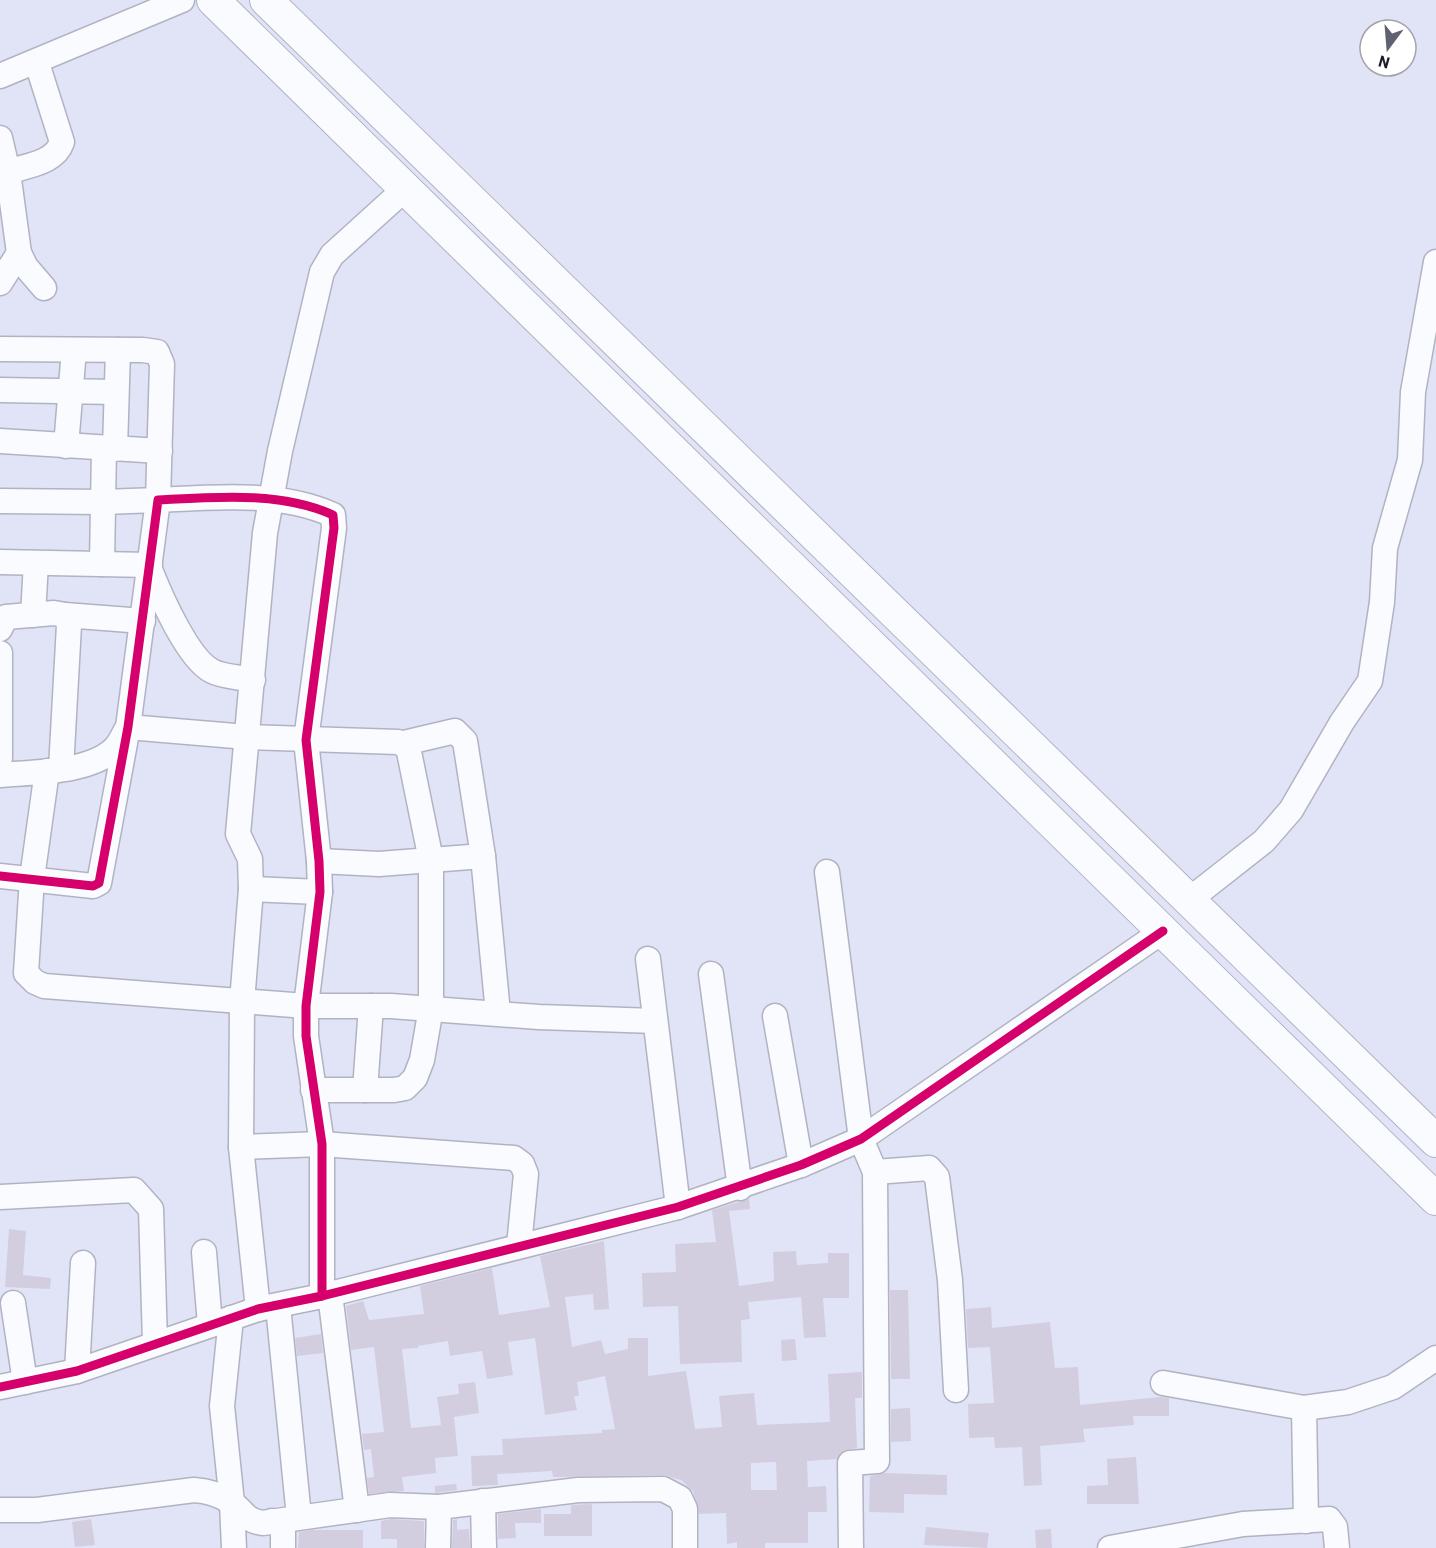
<svg xmlns="http://www.w3.org/2000/svg" width="1436" height="1548" font-family="Barlow,sans-serif">
  <style>
    .building { fill: #d3cde0; fill-rule: evenodd }
    .lines { fill: none; stroke-linecap: round; stroke-linejoin: round }
    .minor-casing { stroke: #b1b3c2; stroke-width: 27 }
    .major-casing { stroke: #b1b3c2; stroke-width: 34 }
    .minor { stroke: #fafbfe; stroke-width: 24 }
    .major { stroke: #fafbfe; stroke-width: 32 }
    .cycleway-casing { stroke: #fff; stroke-width: 13 }
    .cycleway { stroke: #d6006c; stroke-width: 9 }
  </style>
  <rect width="100%" height="100%" fill="#e1e4f7"/>
  <g class="building">
    <polygon points="749,1199 750,1209 729,1211 739,1286 774,1281 773,1252 796,1251 797,1265 828,1263 828,1253 849,1253 849,1298 823,1298 826,1337 804,1338 801,1297 748,1302 750,1319 741,1320 742,1362 680,1364 678,1306 643,1307 642,1273 676,1272 675,1244 716,1242 712,1210"/>
    <polygon points="9,1229 26,1231 23,1275 51,1278 50,1289 5,1287"/>
    <path d="M604,1241L609,1309L594,1310L593,1294L565,1297L572,1347L601,1340L605,1354L628,1349V1338H648V1376L686,1371L695,1429L722,1427L719,1396L754,1393L757,1425L830,1422L828,1374L862,1372V1398H855L857,1448L843,1451L837,1459L807,1461L808,1487L826,1486L827,1512H808V1543H765V1548H737V1542L727,1544L726,1513L699,1514L693,1491L681,1480L663,1475L553,1477L552,1471L497,1474L498,1485L472,1486L471,1456L503,1455L502,1439L602,1433V1430L615,1429L605,1376L577,1382L579,1396H574L577,1410L545,1415L535,1338L508,1342L513,1375L487,1379L482,1351L450,1356L448,1341L418,1346V1348L402,1349L411,1428L441,1425L437,1397L459,1394L458,1384L475,1382L479,1413L454,1417L458,1456L435,1458L436,1473L402,1477L404,1491L369,1494L367,1478L374,1477L371,1449L364,1450L362,1434L384,1432L374,1347L351,1350L346,1306L363,1301L369,1320L424,1314L420,1286L492,1268L499,1315L550,1307L540,1256ZM776,1462L777,1490H751V1463Z"/>
    <polygon points="890,1290 908,1290 910,1379 891,1379"/>
    <polygon points="991,1307 992,1328 1050,1322 1055,1368 1078,1367 1080,1405 1160,1397 1169,1398 1169,1416 1133,1416 1134,1425 1083,1429 1085,1442 1040,1446 1042,1485 1024,1486 1022,1447 995,1448 994,1437 969,1438 968,1404 994,1403 990,1347 968,1348 966,1309"/>
    <polygon points="321,1334 323,1353 297,1356 295,1338"/>
    <polygon points="795,1339 797,1360 782,1361 781,1340"/>
    <polygon points="910,1408 911,1441 891,1442 891,1409"/>
    <polygon points="1136,1457 1139,1504 1087,1504 1087,1486 1108,1485 1107,1459"/>
    <polygon points="884,1473 947,1475 947,1495 904,1494 904,1513 869,1512 870,1476"/>
    <polygon points="456,1484 457,1490 435,1493 435,1486"/>
    <polygon points="592,1504 592,1536 544,1536 544,1514 571,1514 571,1505"/>
    <polygon points="541,1509 541,1523 515,1523 516,1538 498,1539 498,1514"/>
    <polygon points="91,1519 95,1545 75,1547 72,1522"/>
    <polygon points="391,1519 424,1521 424,1548 397,1548 397,1539 381,1539 381,1521"/>
    <polygon points="457,1519 457,1530 469,1529 470,1548 452,1548 453,1520"/>
    <polygon points="926,1527 989,1533 987,1548 924,1545"/>
    <polygon points="1051,1529 1052,1548 1036,1548 1035,1530"/>
    <polygon points="312,1530 363,1530 363,1548 298,1548 299,1532"/>
  </g>
  <g class="lines">
    <defs>
      <g id="minor">
        <polyline points="0,76 182,0"/>
        <polyline points="0,138 8,172 19,253 26,267 44,288"/>
        <path d="M8,172C28,165 55,163 62,142L37,63"/>
        <polyline points="0,283 19,253"/>
        <polyline points="0,349 143,350 157,352 162,364 158,500 103,502 0,501"/>
        <polyline points="0,390 116,392"/>
        <polyline points="0,441 160,451"/>
        <polyline points="66,446 74,350"/>
        <polyline points="115,449 118,350"/>
        <polyline points="0,562 150,565"/>
        <polyline points="102,564 104,448"/>
        <path d="M151,572C161,597 188,659 212,671C223,677 240,677 253,680"/>
        <polyline points="33,615 36,563"/>
        <polyline points="65,615 143,621"/>
        <polyline points="0,629 6,617 54,613 65,615 69,625 61,769"/>
        <polyline points="0,653 0,758"/>
        <polyline points="404,743 455,731 465,741 483,856 498,1013"/>
        <polyline points="47,771 32,878 26,973 35,982 44,986 306,1006 391,1006 539,1017 655,1021"/>
        <path d="M0,775C33,772 93,773 116,747C121,741 124,733 128,727L247,737L398,742L408,747L431,860V1008L422,1060L415,1078L405,1088L394,1090H313"/>
        <polyline points="319,861 379,864 483,856"/>
        <polyline points="827,872 861,1139 875,1172 877,1461 850,1463 851,1548"/>
        <path d="M0,876L93,886L99,883L128,727L158,500C214,497 281,491 333,515L334,528L306,740L319,861L320,892L306,1006V1036L322,1144V1296"/>
        <polyline points="251,889 320,892"/>
        <polyline points="1189,900 1264,841 1291,810 1342,722 1370,681 1382,602 1385,548 1410,460 1413,392 1436,262"/>
        <polyline points="648,959 678,1207"/>
        <polyline points="711,974 740,1188"/>
        <polyline points="775,1016 801,1165"/>
        <polyline points="365,1090 371,1006"/>
        <polyline points="241,1147 322,1144 514,1158 522,1164 526,1174 519,1246"/>
        <polyline points="875,1172 929,1168 937,1177 950,1280 956,1390"/>
        <polyline points="0,1197 134,1190 151,1209 155,1343"/>
        <polyline points="204,1252 210,1325"/>
        <polyline points="330,1294 357,1510"/>
        <polyline points="13,1303 25,1382"/>
        <polyline points="278,1306 299,1517"/>
        <polyline points="258,1309 241,1147 242,1002 251,889 250,859 238,834 265,533 280,451 322,272 332,255 406,188"/>
        <polyline points="231,1318 222,1406 232,1503 234,1548"/>
        <polyline points="77,1371 83,1263"/>
        <polyline points="1163,1383 1304,1408 1348,1402 1393,1387 1436,1358"/>
        <polyline points="0,1387 77,1371 258,1309 322,1296 678,1207 801,1165 861,1139 1163,931"/>
        <polyline points="1304,1408 1306,1521"/>
        <polyline points="483,1501 484,1548"/>
        <path d="M0,1510H37L194,1490C208,1491 219,1494 231,1502C244,1511 245,1521 263,1523L390,1505L439,1507L578,1490L663,1489L680,1498L685,1509V1548"/>
        <polyline points="272,1521 283,1528 283,1548"/>
        <polyline points="438,1548 439,1507"/>
        <polyline points="1110,1548 1243,1524 1329,1519 1335,1527 1337,1548"/>
      </g>
      <g id="major">
        <polyline points="213,0 1436,1199"/>
        <polyline points="266,0 1436,1141"/>
      </g>
    </defs>
    <use href="#minor" class="minor-casing"/>
    <use href="#major" class="major-casing"/>
    <use href="#minor" class="minor"/>
    <use href="#major" class="major"/>
    <defs>
      <g id="cycleway">
        <path d="M0,876L93,886L99,883L128,727L158,500C214,497 281,491 333,515L334,528L306,740L319,861L320,892L306,1006V1036L322,1144V1296"/>
        <polyline points="0,1387 77,1371 258,1309 322,1296 678,1207 801,1165 861,1139 1163,931"/>
      </g>
    </defs>
    <use href="#cycleway" class="cycleway-casing"/>
    <use href="#cycleway" class="cycleway"/>
  </g>
  <g transform="translate(1388 48) rotate(196)"><circle r="28" fill="#ffffff" stroke="#a3a4a9" stroke-width="1.5"/>
  <path d="M0-4.5L10 22L0 15L-10 22Z" fill="#606270"/>
  <text y="-9" font-size="16" font-weight="bold" text-anchor="middle" fill="#1a1c28">N</text>
  </g>
</svg>
